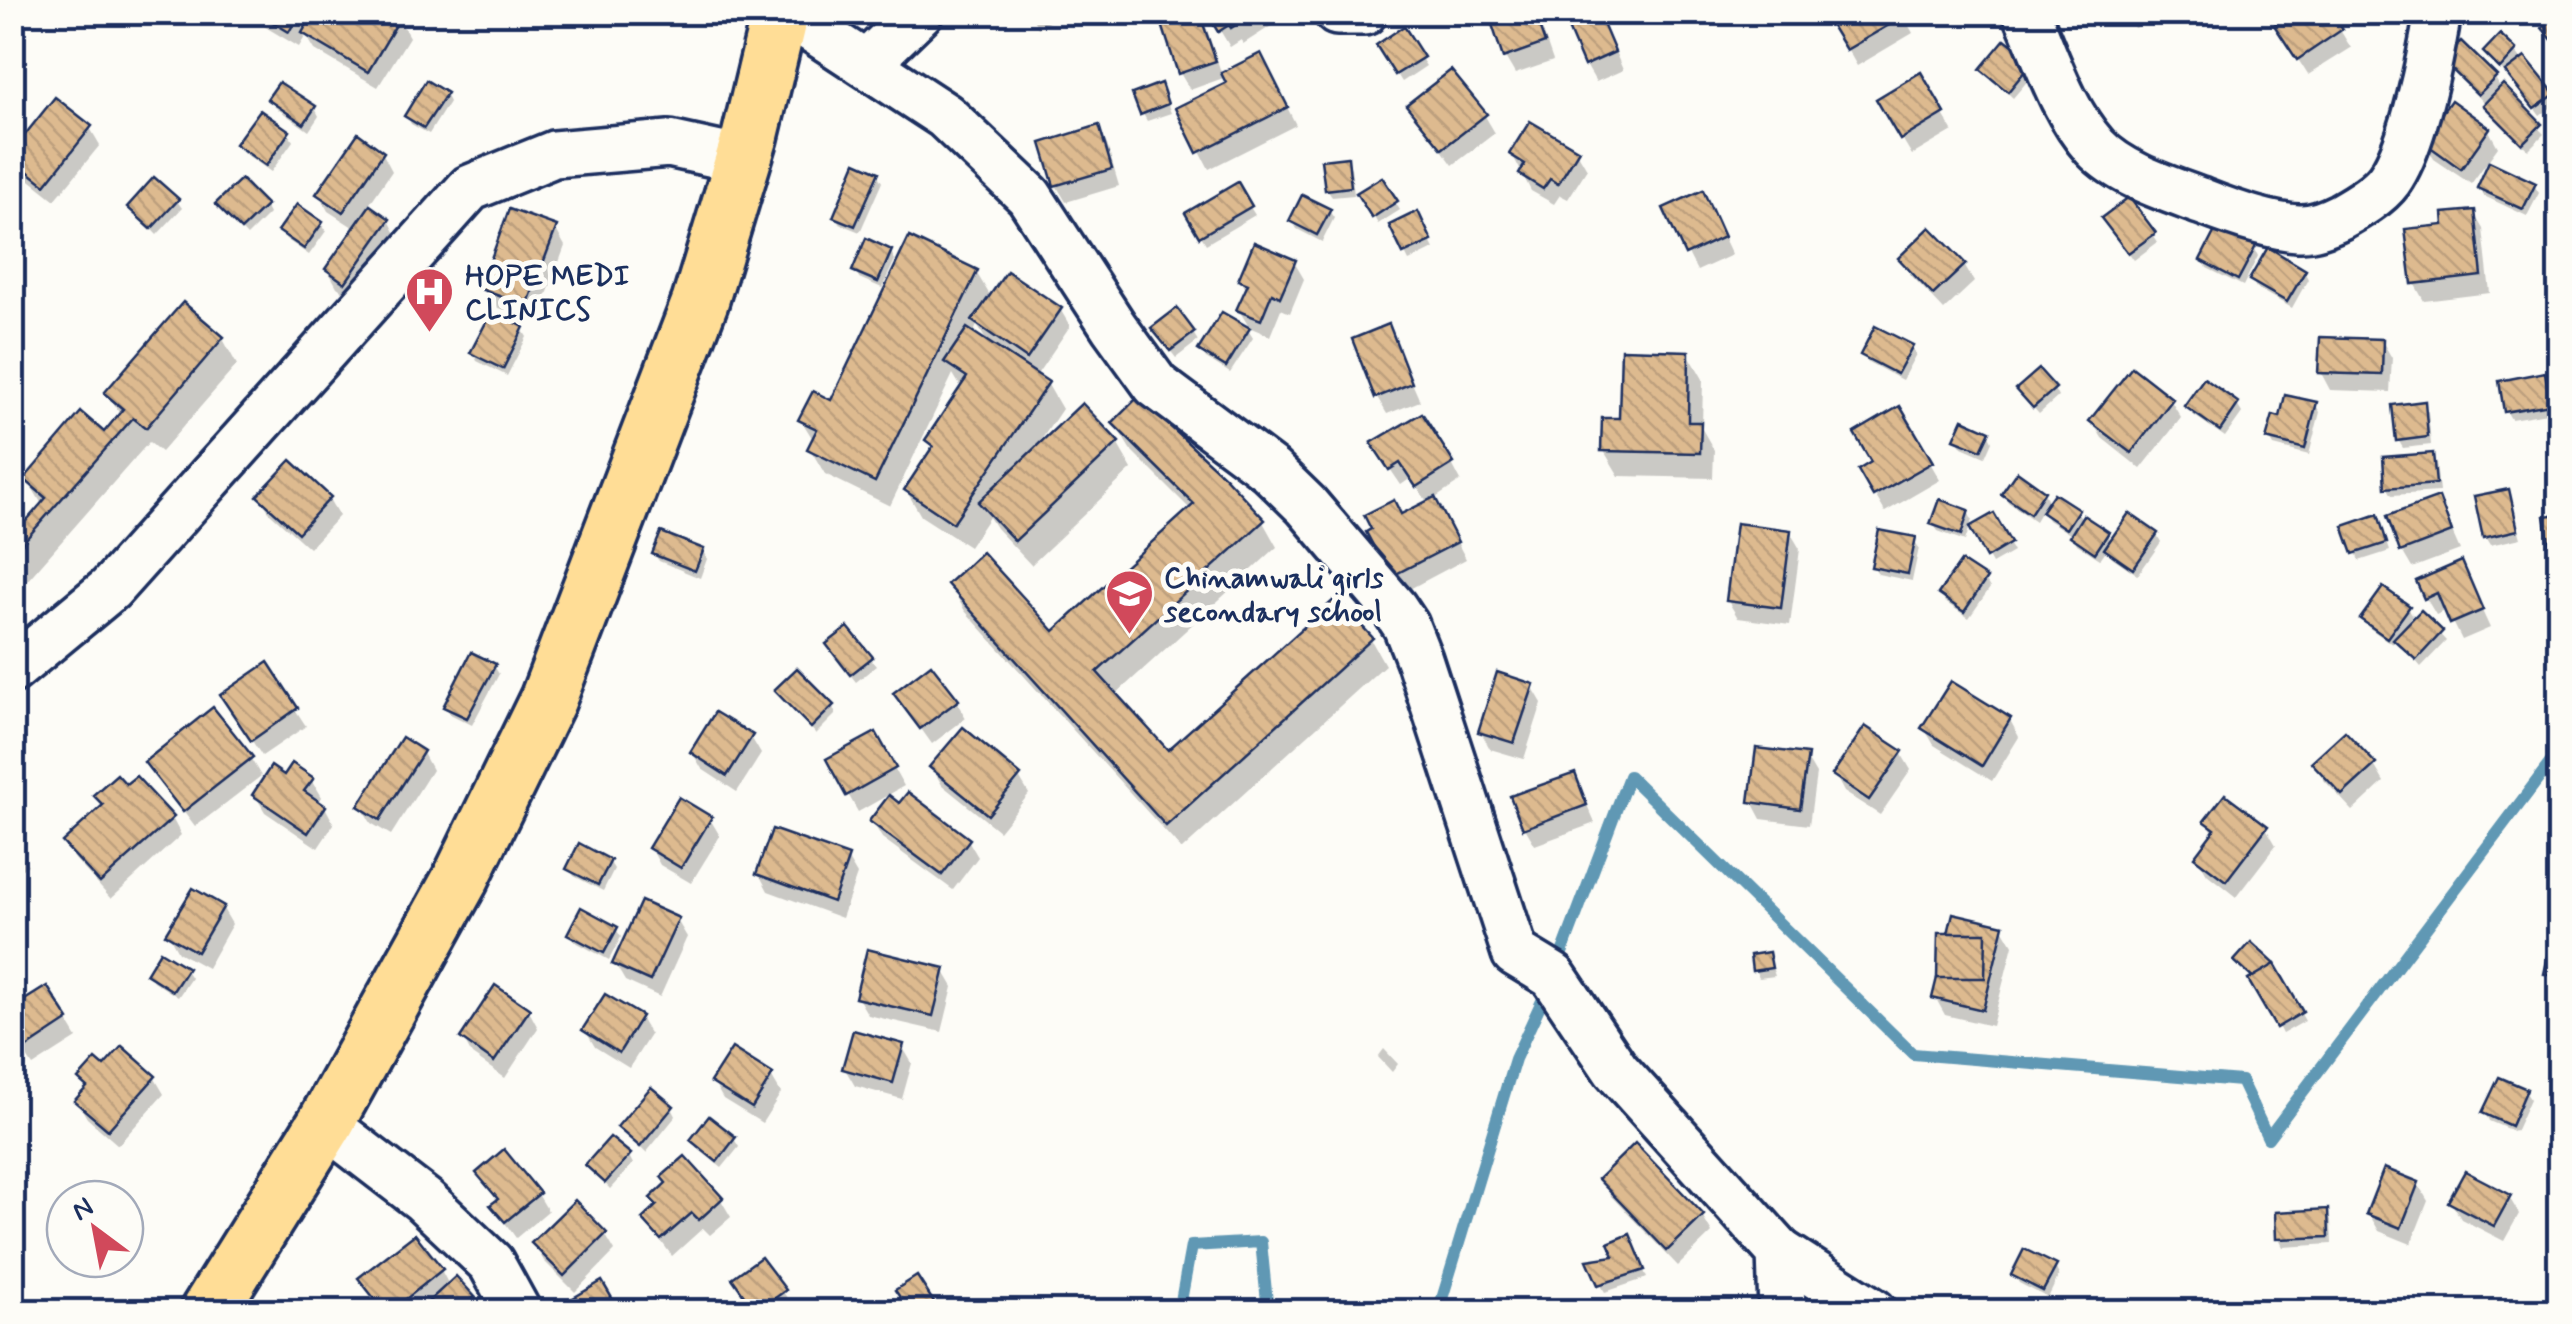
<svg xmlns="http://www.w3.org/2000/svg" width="2572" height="1324" font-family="Mynerve,sans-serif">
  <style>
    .shadow { fill: #0003; fill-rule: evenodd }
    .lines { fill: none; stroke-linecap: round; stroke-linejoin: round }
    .stream { stroke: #6198b4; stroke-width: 12 }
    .building { fill: url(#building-back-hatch); stroke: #1b2f5e; stroke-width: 2.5 }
    .minor-casing { stroke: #1b2f5e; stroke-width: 52 }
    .trunk-casing { stroke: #1b2f5e; stroke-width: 62 }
    .minor { stroke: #fdfcf7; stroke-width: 45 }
    .trunk { stroke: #ffdd96; stroke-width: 55 }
    .labels { text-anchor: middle; stroke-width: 10; stroke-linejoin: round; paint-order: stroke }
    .poi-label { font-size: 30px; font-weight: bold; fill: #1b2f5e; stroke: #fdfcf7; text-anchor: start }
  </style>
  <defs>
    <pattern id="building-back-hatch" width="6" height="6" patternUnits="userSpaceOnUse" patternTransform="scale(2.5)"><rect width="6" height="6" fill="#ddba8f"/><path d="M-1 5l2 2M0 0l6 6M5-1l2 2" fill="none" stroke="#bda07e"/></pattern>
  </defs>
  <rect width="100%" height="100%" fill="#fdfcf7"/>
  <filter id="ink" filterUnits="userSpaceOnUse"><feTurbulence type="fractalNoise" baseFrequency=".01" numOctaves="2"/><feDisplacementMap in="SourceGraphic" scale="20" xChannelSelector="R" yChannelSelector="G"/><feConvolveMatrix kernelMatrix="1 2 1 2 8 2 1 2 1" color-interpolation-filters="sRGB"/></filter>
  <g filter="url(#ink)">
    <g class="shadow">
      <polygon points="251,12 387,12 399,19 409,37 378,87 315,50 306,35 299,47 257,22"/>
      <polygon points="834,12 865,12 858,27 837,17"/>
      <polygon points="1029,12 1066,12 1038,28"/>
      <polygon points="1154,12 1201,12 1222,75 1270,73 1296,125 1209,169 1178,109 1230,84 1226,77 1190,90 1180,73 1162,17 1158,20"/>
      <polygon points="1209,12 1274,12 1279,21 1243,44 1241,40 1230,47"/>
      <polygon points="1491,12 1536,12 1553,61 1515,74 1505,57"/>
      <polygon points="1598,12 1623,70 1596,82 1586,65"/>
      <polygon points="1901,12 1913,33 1857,66 1828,15"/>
      <polygon points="2126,12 2172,12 2134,28"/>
      <polygon points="2329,12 2351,48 2308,75 2287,42"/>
      <polygon points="1403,30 1426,66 1402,82 1379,46"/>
      <polygon points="2005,42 2036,71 2013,98 1983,69"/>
      <polygon points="2486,52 2515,52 2557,103 2540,116 2508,72 2506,75"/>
      <polygon points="2445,61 2495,78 2501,89 2544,134 2528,150"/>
      <polygon points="1920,76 1953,131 1912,155 1879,100"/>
      <polygon points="445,94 449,102 429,134 411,124 407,116"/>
      <polygon points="1164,94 1171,113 1147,121 1143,114"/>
      <polygon points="270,100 315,108 319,116 309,131 275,107"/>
      <polygon points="1410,106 1485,116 1495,133 1453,165"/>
      <polygon points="90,128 100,145 55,200 21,173 12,158"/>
      <polygon points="1098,128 1107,145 1119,186 1066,202 1056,185"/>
      <polygon points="2488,129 2498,147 2471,184 2434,159 2424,142"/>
      <polygon points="288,133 293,141 271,172 243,152 238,144"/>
      <polygon points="1577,152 1587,169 1568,199 1560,195 1554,204 1531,191 1512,154"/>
      <polygon points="383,154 392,171 368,206 389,220 398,238 355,299 337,287 328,270 356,229 328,211 319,194"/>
      <polygon points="1346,160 1351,168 1354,195 1332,197 1327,190"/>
      <polygon points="877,174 882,182 860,232 840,224 836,216"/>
      <polygon points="1381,180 1400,210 1378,224 1360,194"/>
      <polygon points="2534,185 2539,193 2527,216 2484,196 2479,188"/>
      <polygon points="1237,186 1255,215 1206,244 1188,214"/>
      <polygon points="2560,191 2560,210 2554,200"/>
      <polygon points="177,201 182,208 157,235 130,207"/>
      <polygon points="218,205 265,206 269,214 247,236"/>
      <polygon points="1666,210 1711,210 1732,255 1697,271"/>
      <polygon points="1329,211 1334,218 1322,242 1297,229 1292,221"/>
      <polygon points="2473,212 2483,229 2490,293 2424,301 2414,283 2447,227"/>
      <polygon points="1421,222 1434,249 1409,261 1405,253"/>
      <polygon points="321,223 326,231 309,255 286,239 281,231"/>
      <polygon points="2109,226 2153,234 2158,242 2134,260"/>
      <polygon points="555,228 565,246 537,322 493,306 483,289"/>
      <polygon points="2254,248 2258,256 2243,286 2207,268 2203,260"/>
      <polygon points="891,252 895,260 882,288 859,278 855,270"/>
      <polygon points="1901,258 1964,265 1974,282 1944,310 1911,275"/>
      <polygon points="1294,262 1304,279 1290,313 1281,309 1270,336 1249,327 1239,310 1247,291 1241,280"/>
      <polygon points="2304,271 2308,279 2292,308 2256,288 2252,280"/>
      <path d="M976,272L991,297L1060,309L1070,326L1036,376L1047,383L1062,409L1037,446L1117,443L1132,469L1031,565L996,528L989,517L969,547L921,516L906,490L933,450L928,441L962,389L953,374L890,506L825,474L810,449L814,441L801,420L832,403ZM977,325L989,345L973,335Z"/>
      <polygon points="184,305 223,339 237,365 161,452 149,442 12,598 12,512 27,524 43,506 27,479 104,435 121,416 107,393"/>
      <polygon points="1388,328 1420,401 1387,414 1377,397"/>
      <polygon points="522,329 527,337 507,376 477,361 473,353"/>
      <polygon points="1248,330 1253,338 1230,373 1206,358 1201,350"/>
      <polygon points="1193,333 1198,341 1176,358 1159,336"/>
      <polygon points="2382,341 2392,358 2390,392 2330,390 2321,373"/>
      <polygon points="1911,347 1916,354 1902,380 1868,362 1863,355"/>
      <polygon points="1688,353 1703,379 1702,429 1714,450 1713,478 1619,476 1604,451"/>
      <polygon points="2132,370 2171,401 2181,418 2141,469 2102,438 2092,421"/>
      <polygon points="2543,375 2553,412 2511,419 2506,411"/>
      <polygon points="2054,389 2058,397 2039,414 2024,397"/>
      <polygon points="2315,404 2320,412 2309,455 2274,446 2269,438 2281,420"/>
      <polygon points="2423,404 2428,412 2431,445 2403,448 2398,440"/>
      <polygon points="2237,405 2242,413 2225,437 2192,414 2187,406"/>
      <polygon points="1899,409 1940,480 1885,512 1861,471 1874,463"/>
      <polygon points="1115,424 1263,522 1277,547 1115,695 1168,754 1371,640 1385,665 1182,850 965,611 950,585 1054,634 1191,510 1130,449"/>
      <polygon points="1988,433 1992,441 1985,457 1962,447 1957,439"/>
      <polygon points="2432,456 2436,463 2439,492 2392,495 2387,487"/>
      <polygon points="1384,460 1452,464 1461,481 1434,499 1466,559 1402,593 1392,576 1402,517 1428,503 1411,478 1401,485"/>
      <polygon points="2508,492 2521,538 2490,545 2485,537"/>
      <polygon points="2044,493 2050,504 2077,511 2083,521 2107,534 2112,542 2157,535 2161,542 2138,575 2112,557 2107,549 2100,559 2077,544 2073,536 2048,520 2042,509 2035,521 2008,502 2004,494"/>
      <polygon points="260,496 329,499 339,516 309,548 270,513"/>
      <polygon points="2438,500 2460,550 2412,568 2402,551"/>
      <polygon points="1968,512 1972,520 1965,541 1938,531 1933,524"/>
      <polygon points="1993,516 2013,552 1992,564 1972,528"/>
      <polygon points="2381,525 2390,551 2359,561 2346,527"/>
      <polygon points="1790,532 1800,549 1790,625 1738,618 1728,601"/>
      <polygon points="1914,540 1919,548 1912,581 1878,574 1874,567"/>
      <polygon points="703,551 707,559 700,578 659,561 654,554"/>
      <polygon points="2461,565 2490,628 2462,640 2447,610 2436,615 2426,598"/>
      <polygon points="1985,580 1990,588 1969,618 1945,602 1941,595"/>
      <polygon points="2408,608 2413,615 2406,625 2408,627 2421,614 2446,641 2421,667 2396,638 2392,644 2368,627 2363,619"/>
      <polygon points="848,630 876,666 856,682 833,653"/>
      <polygon points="267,666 306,726 262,756 233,712"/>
      <polygon points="494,666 499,674 472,725 450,714 446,707"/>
      <polygon points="1532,686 1542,703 1524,759 1490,749 1481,732"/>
      <polygon points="777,691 832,706 836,714 816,734"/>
      <polygon points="896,694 956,701 966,718 932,744"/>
      <polygon points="2010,720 2019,737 1992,781 1934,745 1924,728"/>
      <polygon points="875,735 904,786 858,812 829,760"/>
      <polygon points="751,737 761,754 737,792 702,769 692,752"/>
      <polygon points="423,753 432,770 391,835 371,823 361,806"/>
      <polygon points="1901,753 1911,770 1880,815 1844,792 1835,775"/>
      <polygon points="1806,757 1816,774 1809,825 1761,819 1752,802"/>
      <polygon points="251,759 261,776 195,827 147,763"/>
      <polygon points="2314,763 2374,765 2384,782 2353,811 2324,780"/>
      <polygon points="932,768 1019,777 1029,794 999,831 942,785"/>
      <polygon points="1574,776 1595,823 1535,845 1525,828"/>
      <polygon points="284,778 312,780 322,797 318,803 325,807 334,824 318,848 265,812 255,795"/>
      <polygon points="97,795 172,818 181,835 111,899 75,859 66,842 104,808"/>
      <polygon points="900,806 968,840 978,857 953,890 882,838 872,821"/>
      <polygon points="710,819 720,836 691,883 660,865 651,848"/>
      <polygon points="2207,821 2266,828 2276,845 2236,897 2207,874 2197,857 2214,834"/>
      <polygon points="12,841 28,865 12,876"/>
      <polygon points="847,858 857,875 842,918 768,891 759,874"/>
      <polygon points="609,861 614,869 603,891 574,876 569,868"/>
      <polygon points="222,907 232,924 207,968 178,952 168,934"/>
      <polygon points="677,920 687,937 660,997 625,981 615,964"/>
      <polygon points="2003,928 2013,945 1992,1026 1945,1015 1935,997"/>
      <polygon points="616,929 621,937 609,960 574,941 569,934"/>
      <polygon points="2560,932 2560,983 2552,981 2547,973"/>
      <polygon points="1768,955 1775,976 1759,978 1755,970"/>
      <polygon points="2238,961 2274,966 2305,1021 2282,1034 2254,979"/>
      <polygon points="186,970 191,978 178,997 153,981 149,974"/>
      <polygon points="943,970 953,987 942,1032 868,1015 858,998"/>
      <polygon points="529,1011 538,1028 505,1078 472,1055 463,1038"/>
      <polygon points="640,1018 650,1035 629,1068 595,1047 585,1030"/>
      <polygon points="67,1021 77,1038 33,1066 12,1035"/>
      <polygon points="902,1046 912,1063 902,1099 855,1086 845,1069"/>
      <polygon points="1384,1049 1398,1064 1392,1072 1378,1057"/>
      <polygon points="105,1070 154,1077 164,1094 118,1145 87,1118 77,1101 87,1090 81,1080"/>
      <polygon points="771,1076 781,1093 762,1123 723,1099 713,1082"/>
      <polygon points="2525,1091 2530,1099 2515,1132 2489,1121 2485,1113"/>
      <polygon points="672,1108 676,1116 646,1153 620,1128"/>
      <polygon points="734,1139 739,1147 722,1168 697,1148 693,1141"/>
      <polygon points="629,1156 633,1164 610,1189 588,1165"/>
      <polygon points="479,1174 538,1194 548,1211 516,1238 493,1206 498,1202"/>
      <polygon points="1601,1179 1702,1216 1712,1233 1678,1266 1611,1196"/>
      <polygon points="2418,1184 2428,1201 2411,1244 2379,1231 2369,1214"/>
      <polygon points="668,1185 721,1200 731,1217 710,1235 703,1228 672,1256 645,1219 659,1208"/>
      <polygon points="2509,1197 2519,1214 2504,1241 2461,1219 2451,1202"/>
      <polygon points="2327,1212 2331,1220 2332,1244 2283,1247 2279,1239"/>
      <polygon points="605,1234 615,1251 575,1292 544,1261 534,1244"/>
      <polygon points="1633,1245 1647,1278 1605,1292 1600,1284 1618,1258"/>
      <polygon points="2055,1267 2059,1275 2048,1298 2019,1283 2014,1275"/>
      <polygon points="441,1270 449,1285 473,1298 480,1312 384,1312 361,1279"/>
      <polygon points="739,1287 783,1292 788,1299 771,1312 758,1312"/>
    </g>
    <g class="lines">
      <g class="stream">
        <polyline points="1556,969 1629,776 1913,1054 2241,1081 2268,1138 2560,750"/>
        <polyline points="1179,1312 1191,1246 1261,1242 1268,1312"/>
        <polyline points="1438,1312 1515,1059 1548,988"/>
      </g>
    </g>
    <g class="building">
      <polygon points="256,12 300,12 289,32"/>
      <polygon points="314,12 392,12 400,18 368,72 302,33"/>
      <polygon points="1158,12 1199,12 1216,61 1178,74"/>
      <polygon points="1206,12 1256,12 1231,28 1229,25 1218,32"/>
      <polygon points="1488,12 1534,12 1545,43 1503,58"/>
      <polygon points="1561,12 1598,12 1615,52 1584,66"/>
      <polygon points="1827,12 1904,12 1906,15 1846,50 1824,14"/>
      <polygon points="2292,12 2332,12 2343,29 2297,60 2274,25"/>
      <polygon points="2560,14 2560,49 2542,28"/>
      <polygon points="1404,26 1424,57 1395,75 1376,45"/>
      <polygon points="2500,34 2517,50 2500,69 2483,52"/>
      <polygon points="2005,39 2033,61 2008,92 1980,69"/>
      <polygon points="2461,41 2497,76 2478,95 2442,60"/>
      <polygon points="1261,53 1288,107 1197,153 1175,108 1226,83 1221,73"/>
      <polygon points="2525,57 2555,94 2534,109 2505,72"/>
      <polygon points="1451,70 1487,114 1442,149 1406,105"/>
      <polygon points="1921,72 1945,113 1900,140 1876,99"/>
      <polygon points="426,80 447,93 424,128 404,116"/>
      <polygon points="279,82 316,106 304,124 267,99"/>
      <polygon points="1161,83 1168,104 1140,115 1132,94"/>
      <polygon points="2503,84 2542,124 2522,144 2483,105"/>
      <polygon points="55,97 92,126 45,185 12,159 12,151"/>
      <polygon points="2451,100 2490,128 2461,169 2422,141"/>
      <polygon points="260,110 290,131 266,166 235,144"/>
      <polygon points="1530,121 1579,150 1558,184 1550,179 1543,189 1519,174 1525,164 1509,154"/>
      <polygon points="1099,125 1112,169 1054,186 1041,143"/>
      <polygon points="358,133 384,152 343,212 316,194"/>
      <polygon points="1348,157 1351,187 1325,190 1321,160"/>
      <polygon points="2489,161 2536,183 2523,209 2477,188"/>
      <polygon points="856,162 879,172 855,226 833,217"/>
      <polygon points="154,177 179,199 151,229 127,207"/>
      <polygon points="1382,177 1398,201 1372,218 1356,193"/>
      <polygon points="241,179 267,205 241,230 215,204"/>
      <polygon points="1238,182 1252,206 1199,237 1185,213"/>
      <polygon points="1703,190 1724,237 1685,255 1663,208"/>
      <polygon points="1302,195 1331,209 1317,235 1289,221"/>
      <polygon points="2129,197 2156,233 2128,253 2101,218"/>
      <polygon points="297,204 323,222 304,249 278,231"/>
      <polygon points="370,205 390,219 345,283 325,269"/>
      <polygon points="509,209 557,226 527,306 480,289"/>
      <polygon points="2475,210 2482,276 2412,284 2405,229 2444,225 2443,213"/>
      <polygon points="1418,211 1432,241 1403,254 1389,225"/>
      <polygon points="1930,227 1966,264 1933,295 1898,258"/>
      <polygon points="2217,227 2256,246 2238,280 2200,260"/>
      <polygon points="909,237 978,270 875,482 807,449 817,429 798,420 813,391 831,400"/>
      <polygon points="866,238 892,250 878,282 852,271"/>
      <polygon points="1254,242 1296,260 1280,297 1272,293 1261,320 1236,310 1248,284 1238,280"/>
      <polygon points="2268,247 2306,270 2287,302 2249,280"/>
      <polygon points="1007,271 1062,308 1027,359 972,321"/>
      <polygon points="183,302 224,337 146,428 133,418 12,555 12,508 27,520 46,498 24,479 81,412 104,432 123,409 104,393"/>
      <polygon points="1177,308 1195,332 1170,351 1151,328"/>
      <polygon points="492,311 524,327 503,369 470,353"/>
      <polygon points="1222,312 1250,328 1226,367 1198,350"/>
      <polygon points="1389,324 1412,383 1375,398 1352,339"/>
      <polygon points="1875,326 1913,345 1897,374 1860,355"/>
      <polygon points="967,328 1049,382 953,523 904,490 933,446 925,440 967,377 944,362"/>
      <polygon points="2320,337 2383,339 2382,375 2318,373"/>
      <polygon points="1621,349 1689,351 1688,422 1701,422 1700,453 1601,451 1602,418 1619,418"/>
      <polygon points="2132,367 2173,399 2131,453 2089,421"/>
      <polygon points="2039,369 2056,388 2033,408 2016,389"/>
      <polygon points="2545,372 2550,404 2504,412 2499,381"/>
      <polygon points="2204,378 2239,403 2220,431 2184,406"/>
      <polygon points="2285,395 2317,402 2305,449 2266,439 2273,415 2280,417"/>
      <polygon points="1138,397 1224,476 1265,520 1097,672 1168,750 1336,598 1373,638 1166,826 947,584 982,552 1054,631 1194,504 1112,423"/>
      <polygon points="2425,401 2428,437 2396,441 2392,405"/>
      <polygon points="1082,403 1119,442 1015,541 978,502"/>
      <polygon points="1900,406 1933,462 1873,496 1858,470 1871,462 1854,433"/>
      <polygon points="1422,413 1454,463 1416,487 1400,463 1389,470 1371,443"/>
      <polygon points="1963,419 1990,431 1981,450 1954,439"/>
      <polygon points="2433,453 2436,484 2385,488 2383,457"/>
      <polygon points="291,460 331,497 298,533 257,496"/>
      <polygon points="2017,471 2045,491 2030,514 2001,494"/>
      <polygon points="2509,489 2518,530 2483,538 2474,496"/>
      <polygon points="2054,493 2079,509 2066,529 2041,512"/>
      <polygon points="1435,497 1458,542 1390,577 1366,532 1371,529 1364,515 1394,500 1401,514"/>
      <polygon points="2439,497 2452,532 2400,552 2387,516"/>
      <polygon points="1939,499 1969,510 1961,535 1930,524"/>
      <polygon points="1994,513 2011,543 1986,558 1969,527"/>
      <polygon points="2129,513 2158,533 2133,569 2104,549"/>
      <polygon points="2378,514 2387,543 2353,554 2343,526"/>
      <polygon points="2560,514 2560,556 2551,557 2545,516"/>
      <polygon points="2083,515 2109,532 2095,553 2070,536"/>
      <polygon points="1736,523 1791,530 1781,608 1726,601"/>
      <polygon points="1879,530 1916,537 1908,574 1871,567"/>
      <polygon points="661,532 704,549 695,571 652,554"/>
      <polygon points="1961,561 1987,578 1964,612 1938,594"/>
      <polygon points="2462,561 2483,610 2450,624 2437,593 2424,599 2416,581"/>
      <polygon points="2383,587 2410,606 2387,638 2360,619"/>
      <polygon points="2421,610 2443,631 2416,660 2393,639"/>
      <polygon points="848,627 873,657 850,675 826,644"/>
      <polygon points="471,652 496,664 467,718 443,707"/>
      <polygon points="268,662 298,708 251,741 220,695"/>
      <polygon points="931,664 959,700 920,729 893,693"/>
      <polygon points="797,668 834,705 811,728 774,690"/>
      <polygon points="1497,672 1534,684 1514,743 1478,732"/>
      <polygon points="1951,681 2011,718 1982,766 1921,728"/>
      <polygon points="213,707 253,757 183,812 144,762"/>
      <polygon points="715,712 753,735 727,776 690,752"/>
      <polygon points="1865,726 1903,751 1869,800 1832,775"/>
      <polygon points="963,727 1021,775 988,815 929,767"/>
      <polygon points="2345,731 2376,764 2342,795 2311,762"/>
      <polygon points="876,732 896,768 846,796 826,759"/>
      <polygon points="402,737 424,751 380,820 358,806"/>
      <polygon points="1756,748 1808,754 1800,809 1749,802"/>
      <polygon points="292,763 314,778 304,791 326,806 308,833 252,795 271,766 284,775"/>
      <polygon points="1575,773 1587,805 1523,829 1510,796"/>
      <polygon points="117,774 126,784 136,776 174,817 100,883 62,842 103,805 93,795"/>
      <polygon points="908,792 970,839 942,875 869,821 889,795 899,803"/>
      <polygon points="2225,794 2268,826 2226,881 2194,857 2215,829 2204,821"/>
      <polygon points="679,797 712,817 681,868 648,848"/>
      <polygon points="772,829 849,856 833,902 756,874"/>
      <polygon points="579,843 611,860 598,885 566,869"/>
      <polygon points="193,888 224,906 197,952 165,934"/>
      <polygon points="641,901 679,918 650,981 612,964"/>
      <polygon points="581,907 618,927 604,953 567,934"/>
      <polygon points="1953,913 2004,925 1983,1010 1932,998"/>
      <polygon points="2554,929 2560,930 2560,976 2544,974"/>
      <polygon points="1938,933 1986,933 1985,978 1937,978"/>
      <polygon points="2251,942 2275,964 2258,983 2234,961"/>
      <polygon points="867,949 945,968 933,1016 855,998"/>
      <polygon points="160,951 188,968 173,991 146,974"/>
      <polygon points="1769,952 1772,968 1752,971 1750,955"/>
      <polygon points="2275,964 2303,1012 2276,1028 2248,980"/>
      <polygon points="495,985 530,1009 494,1062 460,1038"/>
      <polygon points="47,986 69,1020 22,1051 12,1037 12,1008"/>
      <polygon points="605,994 642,1016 619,1053 582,1030"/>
      <polygon points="853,1030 904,1044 893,1083 842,1069"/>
      <polygon points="122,1046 156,1076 108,1130 74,1101 87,1087 78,1079 96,1059 104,1066"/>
      <polygon points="732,1048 773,1074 752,1108 710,1082"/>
      <polygon points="2499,1077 2527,1089 2511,1126 2482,1113"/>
      <polygon points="651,1087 674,1106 640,1147 617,1127"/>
      <polygon points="709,1116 736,1137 717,1162 690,1140"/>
      <polygon points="610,1137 631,1154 605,1183 585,1165"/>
      <polygon points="1635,1143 1704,1215 1667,1251 1598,1179"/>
      <polygon points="504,1149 540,1193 505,1222 490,1205 498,1199 476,1173"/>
      <polygon points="685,1156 723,1198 699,1220 692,1213 661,1240 642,1219 657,1205 650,1198 666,1183 661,1177"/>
      <polygon points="2384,1168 2419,1182 2401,1228 2366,1214"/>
      <polygon points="2465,1171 2511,1195 2494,1226 2448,1202"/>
      <polygon points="575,1200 607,1233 564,1276 531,1243"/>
      <polygon points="2328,1209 2329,1237 2276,1239 2275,1212"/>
      <polygon points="415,1234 443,1269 390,1312 385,1312 358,1278"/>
      <polygon points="1630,1234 1645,1270 1598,1285 1587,1260 1614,1256 1608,1243"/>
      <polygon points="2024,1249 2057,1265 2043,1291 2011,1275"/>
      <polygon points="761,1257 786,1290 756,1312 732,1278"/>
      <polygon points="456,1276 475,1297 458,1312 417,1312"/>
      <polygon points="917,1276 940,1312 910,1312 895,1290"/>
      <polygon points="602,1281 620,1312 573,1312 568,1301"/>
    </g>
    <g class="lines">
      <defs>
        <g id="minor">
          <polyline points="786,12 945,116 1029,196 1114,327 1156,385 1270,470 1306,505 1394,608 1406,626 1419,659 1515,953 1553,976 1616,1070 1780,1252 1782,1312"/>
          <polyline points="1337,12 1364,12"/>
          <path d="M2026,12C2046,57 2062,110 2095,147C2121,175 2168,189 2203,202C2231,213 2267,226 2298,228C2311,229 2329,222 2341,216C2357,207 2378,195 2389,180C2414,145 2431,55 2438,12"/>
          <polyline points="866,64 920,12"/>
          <polyline points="12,670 110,589 470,188 554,154 669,144 742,160"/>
          <polyline points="325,1124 424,1200 491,1263 518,1312"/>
          <polyline points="1780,1252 1874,1312"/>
        </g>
        <polyline id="trunk" points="208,1312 325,1124 461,878 548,699 700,302 750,137 780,12"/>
      </defs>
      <use href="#minor" class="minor-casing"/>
      <use href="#trunk" class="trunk-casing"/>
      <use href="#minor" class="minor"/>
      <use href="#trunk" class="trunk"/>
    </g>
  </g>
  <defs>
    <symbol id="hospital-pin" viewBox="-11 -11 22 30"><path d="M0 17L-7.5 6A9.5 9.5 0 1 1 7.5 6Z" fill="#d1495b" stroke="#fdfcf7"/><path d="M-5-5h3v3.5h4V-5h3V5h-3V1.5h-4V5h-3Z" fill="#fff"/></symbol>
    <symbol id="school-pin" viewBox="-11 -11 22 30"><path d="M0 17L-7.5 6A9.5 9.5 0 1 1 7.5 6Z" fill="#d1495b" stroke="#fdfcf7"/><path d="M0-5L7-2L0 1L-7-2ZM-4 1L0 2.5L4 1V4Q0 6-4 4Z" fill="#fff"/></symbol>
  </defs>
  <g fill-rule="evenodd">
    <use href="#hospital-pin" x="402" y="264" width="55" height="75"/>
    <use href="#school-pin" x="1102" y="566" width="55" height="75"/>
  </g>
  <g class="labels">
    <g class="poi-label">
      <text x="465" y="285">HOPE MEDI<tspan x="465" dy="34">CLINICS</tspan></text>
      <text x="1164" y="587">Chinamwali girls<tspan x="1164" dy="34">secondary school</tspan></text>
    </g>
  </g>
  <rect width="2572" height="1324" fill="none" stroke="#fdfcf7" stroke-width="50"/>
  <rect x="25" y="25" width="2522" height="1274" fill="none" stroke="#1b2f5e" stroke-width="4" filter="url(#ink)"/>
  <g transform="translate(95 1229) rotate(328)"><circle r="48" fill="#fdfcf7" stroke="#a3aaba" stroke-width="2.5"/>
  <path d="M0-8L18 38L0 25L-18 38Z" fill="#d1495b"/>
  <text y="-15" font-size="28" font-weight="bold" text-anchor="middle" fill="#1b2f5e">N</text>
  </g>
</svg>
